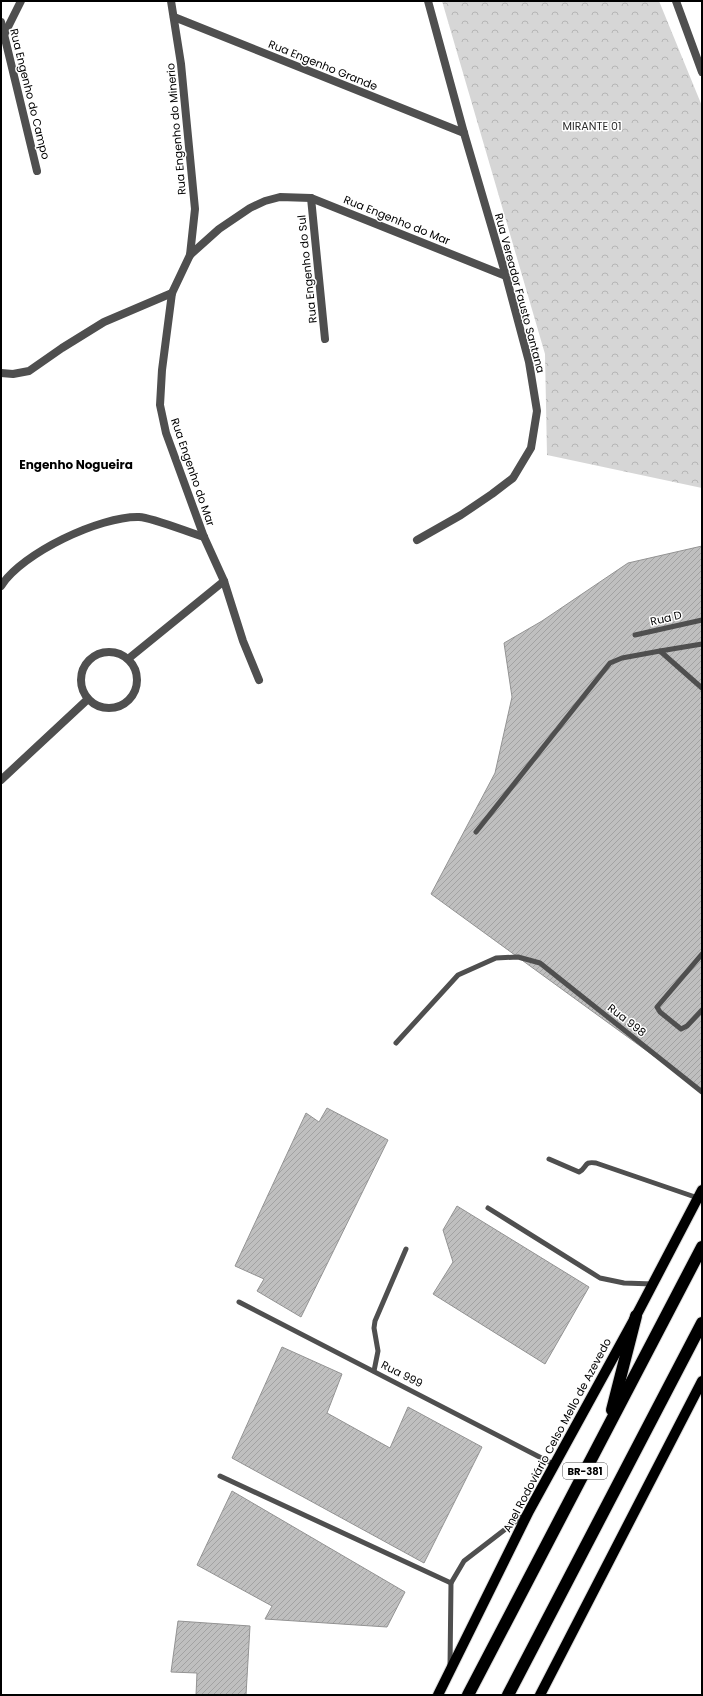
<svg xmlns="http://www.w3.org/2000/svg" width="703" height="1696" font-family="Poppins,sans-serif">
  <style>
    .park { fill: url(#park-crowns) }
    .building { fill: url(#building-hatch); stroke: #939393 }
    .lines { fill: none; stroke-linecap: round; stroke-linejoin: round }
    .primary-casing { stroke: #dbdbdb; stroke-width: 12 }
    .motorway-casing { stroke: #dbdbdb; stroke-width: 14 }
    .service { stroke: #4f4f4f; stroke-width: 5 }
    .minor { stroke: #4f4f4f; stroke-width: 8 }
    .tertiary { stroke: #4f4f4f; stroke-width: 8 }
    .primary { stroke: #000; stroke-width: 10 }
    .motorway { stroke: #000; stroke-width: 12 }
    .labels { text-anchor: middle; stroke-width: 3; stroke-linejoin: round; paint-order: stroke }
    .shield { fill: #fff; stroke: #4c4c4c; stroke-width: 1 }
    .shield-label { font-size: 10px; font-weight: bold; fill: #000 }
    .street-label { font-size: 11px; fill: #000; stroke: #fff }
    .park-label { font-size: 11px; fill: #2d2d2d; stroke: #fff }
    .neighbourhood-label { font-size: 12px; font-weight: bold; fill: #000; stroke: #fff }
  </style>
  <defs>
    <pattern id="park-crowns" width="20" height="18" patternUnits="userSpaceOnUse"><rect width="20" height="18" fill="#d6d6d6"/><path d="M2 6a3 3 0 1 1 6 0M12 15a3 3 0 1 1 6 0" fill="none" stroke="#b6b6b6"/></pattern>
    <pattern id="building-hatch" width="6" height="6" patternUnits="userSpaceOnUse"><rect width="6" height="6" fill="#bfbfbf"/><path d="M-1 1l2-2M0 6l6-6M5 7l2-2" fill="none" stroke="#a2a2a2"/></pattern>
  </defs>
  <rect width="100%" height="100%" fill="#fff"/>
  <polygon class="park" points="442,1 659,1 702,106 702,488 547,455 545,354"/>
  <g class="building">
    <polygon points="702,546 702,1091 431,894 495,773 512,697 504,643 542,621 628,563"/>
    <polygon points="327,1108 388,1140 301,1317 257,1291 264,1279 235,1266 306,1113 319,1122"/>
    <polygon points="457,1206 589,1287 545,1364 433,1294 453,1262 443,1230"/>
    <polygon points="282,1347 342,1374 327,1413 390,1448 408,1407 482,1447 424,1563 232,1458"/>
    <polygon points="232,1491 405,1592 387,1627 265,1619 272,1606 197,1565"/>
    <polygon points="178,1621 250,1626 246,1695 196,1695 197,1673 171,1672"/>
  </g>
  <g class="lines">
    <defs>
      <g id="primary">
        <polyline points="438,1695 529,1511 636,1316 702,1190"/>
        <polyline points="540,1695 702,1381"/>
      </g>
      <g id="motorway">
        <polyline points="612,1410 636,1316"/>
        <polyline points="468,1695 702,1247"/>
        <polyline points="508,1695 702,1323"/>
      </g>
    </defs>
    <use href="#primary" class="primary-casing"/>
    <use href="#motorway" class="motorway-casing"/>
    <g class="service">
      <polyline points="635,635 702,620"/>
      <polyline points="702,644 660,651 702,688"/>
      <polyline points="476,832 610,663 622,658 660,651"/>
      <polyline points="702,954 657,1007 660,1012 681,1029 687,1026 702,1010"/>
      <polyline points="396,1043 458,975 496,958 518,957 540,963 702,1092"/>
      <path d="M549,1159L579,1172C588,1167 583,1161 596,1163L698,1198"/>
      <polyline points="488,1208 600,1278 624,1283 653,1284"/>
      <polyline points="239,1302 555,1465"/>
      <polyline points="374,1371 378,1351 374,1328 375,1321 406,1249"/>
      <polyline points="220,1476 451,1583"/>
      <polyline points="450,1667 451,1583 464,1561 525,1514"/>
    </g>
    <g class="minor">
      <polyline points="171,1 181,64 195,209 190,255"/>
      <polyline points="174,17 464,133"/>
      <polyline points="1,22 37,171"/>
      <polyline points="4,35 21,1"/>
      <polyline points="311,198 325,339"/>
      <polyline points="1,373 13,374 29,371 62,348 104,322 172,293"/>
      <polyline points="417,540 461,515 492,494 513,478 531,448 537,411 529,362 506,276 464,133 428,1"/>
      <path d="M1,586C22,553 100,516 139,517C154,518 187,532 204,537"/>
      <circle cx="109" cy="680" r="28"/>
      <polyline points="128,659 224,581"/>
      <polyline points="259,680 243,641 224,581 204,537 166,433 160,405 162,370 172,293 190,255 219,229 250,208 265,201 280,197 311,198 506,276"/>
      <polyline points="1,780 88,699"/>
    </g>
    <polyline class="tertiary" points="676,1 702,72"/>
    <use href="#primary" class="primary"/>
    <use href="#motorway" class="motorway"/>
  </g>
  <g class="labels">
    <rect class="shield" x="563" y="1463" width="44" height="16" rx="3"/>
    <g class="shield-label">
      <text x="585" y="1475">BR-381</text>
    </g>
    <g class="street-label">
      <text transform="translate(323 65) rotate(22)" y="4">Rua Engenho Grande</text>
      <text transform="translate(30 94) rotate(76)" y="4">Rua Engenho do Campo</text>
      <text transform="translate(176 129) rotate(-95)" y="4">Rua Engenho do Minerio</text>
      <text transform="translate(397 220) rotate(22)" y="4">Rua Engenho do Mar</text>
      <text transform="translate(307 269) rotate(-96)" y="4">Rua Engenho do Sul</text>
      <text transform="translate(520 293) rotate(75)" y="4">Rua Vereador Fausto Santana</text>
      <text transform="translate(193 472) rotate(71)" y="4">Rua Engenho do Mar</text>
      <text transform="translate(666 618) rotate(-13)" y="4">Rua D</text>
      <text transform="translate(627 1020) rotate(38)" y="4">Rua 998</text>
      <text transform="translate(402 1374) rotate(27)" y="4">Rua 999</text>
      <text transform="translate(557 1435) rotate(-62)" y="4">Anel Rodoviário Celso Mello de Azevedo</text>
    </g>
    <g class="park-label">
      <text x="592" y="130">MIRANTE 01</text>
    </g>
    <g class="neighbourhood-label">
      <text x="76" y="469">Engenho Nogueira</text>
    </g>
  </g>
  <rect width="703" height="1696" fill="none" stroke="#000000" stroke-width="4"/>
</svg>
